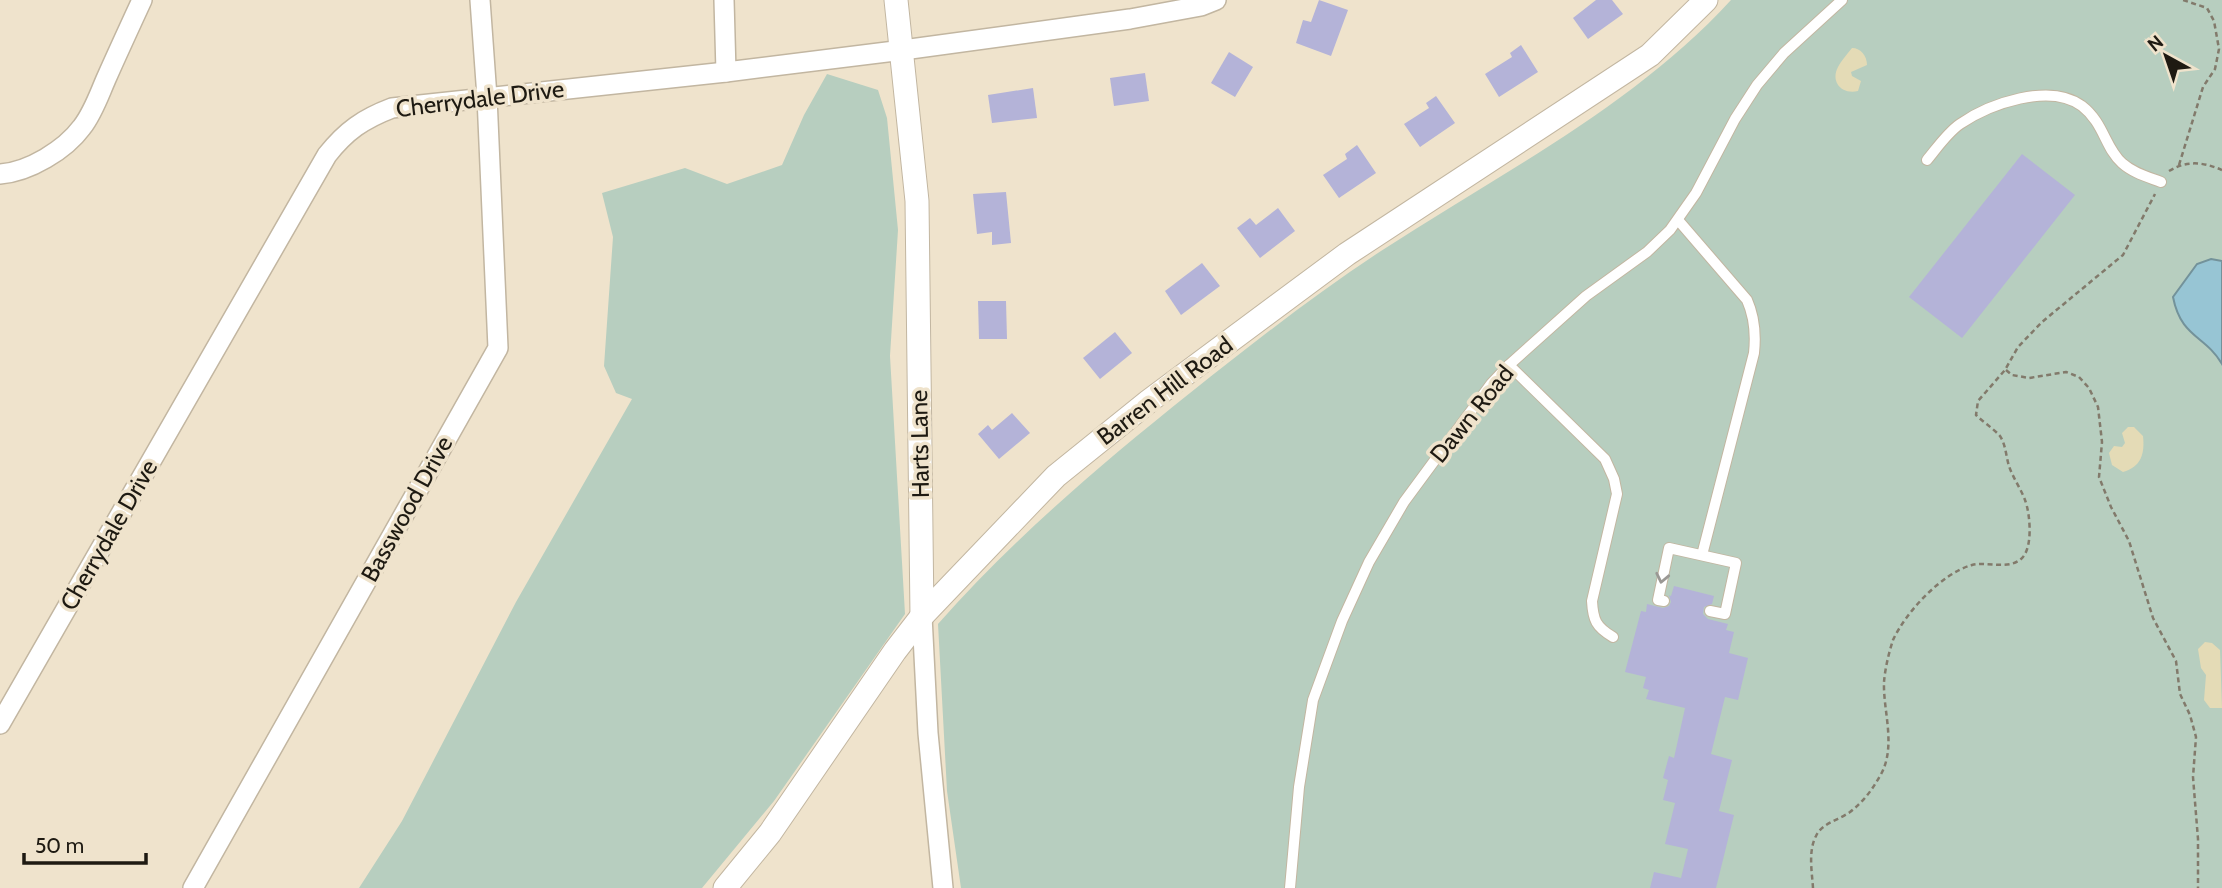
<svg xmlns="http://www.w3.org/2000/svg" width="2222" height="888" font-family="Cabin,sans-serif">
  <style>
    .green { fill: #b7cebf }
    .sand { fill: #e4dbb6 }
    .water { fill: #97c5d4; stroke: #73929a; stroke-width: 2 }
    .building { fill: #b4b3d8 }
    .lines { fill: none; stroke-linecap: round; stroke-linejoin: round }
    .service-casing { stroke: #c2b6a1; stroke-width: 12 }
    .minor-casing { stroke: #c2b6a1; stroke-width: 22 }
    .tertiary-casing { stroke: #c2b6a1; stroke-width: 25 }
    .path { stroke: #827a6b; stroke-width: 2.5; stroke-dasharray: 5 3.5; stroke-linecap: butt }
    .service { stroke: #fff; stroke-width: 10 }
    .minor { stroke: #fff; stroke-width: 19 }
    .tertiary { stroke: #fff; stroke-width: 23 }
    .oneway { stroke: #9a9894 }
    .labels { text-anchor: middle; stroke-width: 7; stroke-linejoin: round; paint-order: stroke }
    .street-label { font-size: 24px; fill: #1e1a12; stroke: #efe3cc }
  </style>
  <rect width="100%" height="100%" fill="#efe3cc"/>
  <g class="green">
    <path d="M1731,0H2222V888H961L947,791L938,624C1014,538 1100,465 1190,393C1252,344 1315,294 1381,251C1501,173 1634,106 1731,0Z"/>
    <polygon points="827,74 878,90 887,118 898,230 890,356 905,614 774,801 702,888 359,888 402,821 516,602 632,399 616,393 604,366 613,237 602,193 685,168 727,184 782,165 804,115"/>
  </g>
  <g class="sand">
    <path d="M1852,48C1861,48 1867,56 1867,65L1851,72L1852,76L1861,81L1858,91C1842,95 1830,82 1838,67C1841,61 1848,53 1852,48Z"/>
    <path d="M2128,427H2134L2143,436C2145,454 2141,467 2123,472L2112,465L2109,453L2114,446L2122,447L2125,443L2122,433Z"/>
    <polygon points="2205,642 2212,643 2220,650 2222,708 2210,708 2204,700 2206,675 2201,668 2198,649"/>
  </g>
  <path class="water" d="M2211,259L2222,261V364C2205,335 2181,338 2173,297L2197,264Z"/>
  <g class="building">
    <polygon points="1319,0 1348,10 1331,56 1296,43 1303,20 1311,22"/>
    <polygon points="1596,0 1612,0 1623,14 1588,39 1573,18"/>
    <polygon points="1521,45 1538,72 1499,97 1485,74 1512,57 1510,53"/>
    <polygon points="1229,52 1253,67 1235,97 1211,83"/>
    <polygon points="1145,73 1149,101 1114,106 1110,78"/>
    <polygon points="1033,88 1037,118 992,123 988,95"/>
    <polygon points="1436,96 1455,123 1420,147 1404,124 1429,108 1426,103"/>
    <polygon points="1357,145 1376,173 1339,198 1323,175 1347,159 1345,154"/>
    <polygon points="2022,154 2075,195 1962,338 1909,297"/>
    <polygon points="1006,192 1011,243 992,245 992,232 977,234 973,194"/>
    <polygon points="1278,208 1295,231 1260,258 1237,228 1250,218 1256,225"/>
    <polygon points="1202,263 1220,286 1181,315 1165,291"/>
    <polygon points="978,301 1006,301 1007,339 979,339"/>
    <polygon points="1115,332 1132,353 1100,379 1083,358"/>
    <polygon points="1012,413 1030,433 999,459 978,434 988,425 992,430"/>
    <polygon points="1674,586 1714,596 1712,604 1704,607 1703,614 1708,619 1728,624 1726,630 1734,632 1729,653 1748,658 1738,700 1725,697 1711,754 1732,760 1719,811 1734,815 1716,888 1650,888 1654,872 1681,878 1688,849 1665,844 1675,803 1663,800 1668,780 1663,778 1669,756 1674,758 1685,708 1646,699 1649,690 1643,688 1646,677 1625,672 1641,611 1646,612 1647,604 1663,608 1669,606 1671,602 1669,595 1671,596"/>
  </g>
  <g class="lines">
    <defs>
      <g id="service">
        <path d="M1927,160C1937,148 1947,133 1960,124C1989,104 2050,82 2082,106C2104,123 2105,148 2122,163C2133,173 2148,177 2161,182"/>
        <path d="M1678,220L1747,300C1755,318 1756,334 1754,353L1702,555"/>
        <path d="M1509,365L1605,459L1614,479L1617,494L1592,601C1593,620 1596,627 1613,637"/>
        <polyline points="1664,601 1658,600 1669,548 1736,563 1725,614 1710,611"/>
        <polyline points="1290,888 1299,787 1313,700 1342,621 1369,562 1404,502 1491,384 1509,365 1586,296 1647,252 1670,230 1696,193 1735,119 1757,85 1784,53 1842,0"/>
      </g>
      <g id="minor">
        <polyline points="724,0 726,72"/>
        <path d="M0,174C29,172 65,150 82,127C93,113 99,95 106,79C118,52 130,26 142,0"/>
        <polyline points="922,616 928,733 943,888"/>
        <path d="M0,724L327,155C346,131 363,119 392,108L726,72L903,50L1130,19L1201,6L1216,0"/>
        <polyline points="193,888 498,348 487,97 480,0"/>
      </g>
      <g id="tertiary">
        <polyline points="896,0 917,201 922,616"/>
        <polyline points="725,888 770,833 895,651 922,616 1056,476 1149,401 1347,254 1650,55 1706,0"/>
      </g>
    </defs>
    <use href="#service" class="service-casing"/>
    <use href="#minor" class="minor-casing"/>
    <use href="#tertiary" class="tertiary-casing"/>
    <g class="path">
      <polyline points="2179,165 2203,87 2215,69 2219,49 2214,21 2207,8 2183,0"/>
      <path d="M2169,171C2187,160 2203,162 2222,170"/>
      <polyline points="2006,370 2012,375 2029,378 2066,372 2079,377 2089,388 2098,407 2102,442 2099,477 2111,507 2129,541 2153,618 2176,661 2180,694 2190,715 2196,737 2193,777 2198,839 2198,888"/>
      <path d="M1813,888C1812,872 1808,851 1816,836C1822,823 1839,820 1850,812C1864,801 1872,790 1880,776C1897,747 1883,712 1884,682C1885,669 1889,652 1893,640C1906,612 1942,573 1972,565C1988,561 2011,571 2023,557C2033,545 2030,513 2025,500C2021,489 2013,478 2009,466C2006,457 2006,445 2000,436C1994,429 1983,422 1976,415L1978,401L2005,370L2018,347L2042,322L2123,255L2155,194"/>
    </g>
    <use href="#service" class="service"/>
    <use href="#minor" class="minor"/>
    <use href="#tertiary" class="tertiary"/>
  </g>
  <defs><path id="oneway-chevron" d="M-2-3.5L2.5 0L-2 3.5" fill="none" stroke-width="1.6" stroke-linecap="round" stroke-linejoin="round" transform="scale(1.75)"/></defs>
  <use class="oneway" href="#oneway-chevron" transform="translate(1662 578) rotate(102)"/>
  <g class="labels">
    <g class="street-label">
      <text transform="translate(480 99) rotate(-7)" y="8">Cherrydale Drive</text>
      <text transform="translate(1165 391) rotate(-37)" y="8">Barren Hill Road</text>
      <text transform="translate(1472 414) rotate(-51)" y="8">Dawn Road</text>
      <text transform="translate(920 444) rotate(-91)" y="8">Harts Lane</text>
      <text transform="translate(407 509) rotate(-61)" y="8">Basswood Drive</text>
      <text transform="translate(109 535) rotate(-60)" y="8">Cherrydale Drive</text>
    </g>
  </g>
  <g transform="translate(2166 56) rotate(320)" stroke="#efe3cc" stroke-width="5" paint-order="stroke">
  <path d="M0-5L12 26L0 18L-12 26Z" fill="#1e1a12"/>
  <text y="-10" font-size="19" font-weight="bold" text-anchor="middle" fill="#1e1a12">N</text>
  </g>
  <path d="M24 853v10h122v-10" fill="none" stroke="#1e1a12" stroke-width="3.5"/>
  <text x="35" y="853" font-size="21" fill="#1e1a12" stroke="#efe3cc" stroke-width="5" paint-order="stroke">50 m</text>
</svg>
